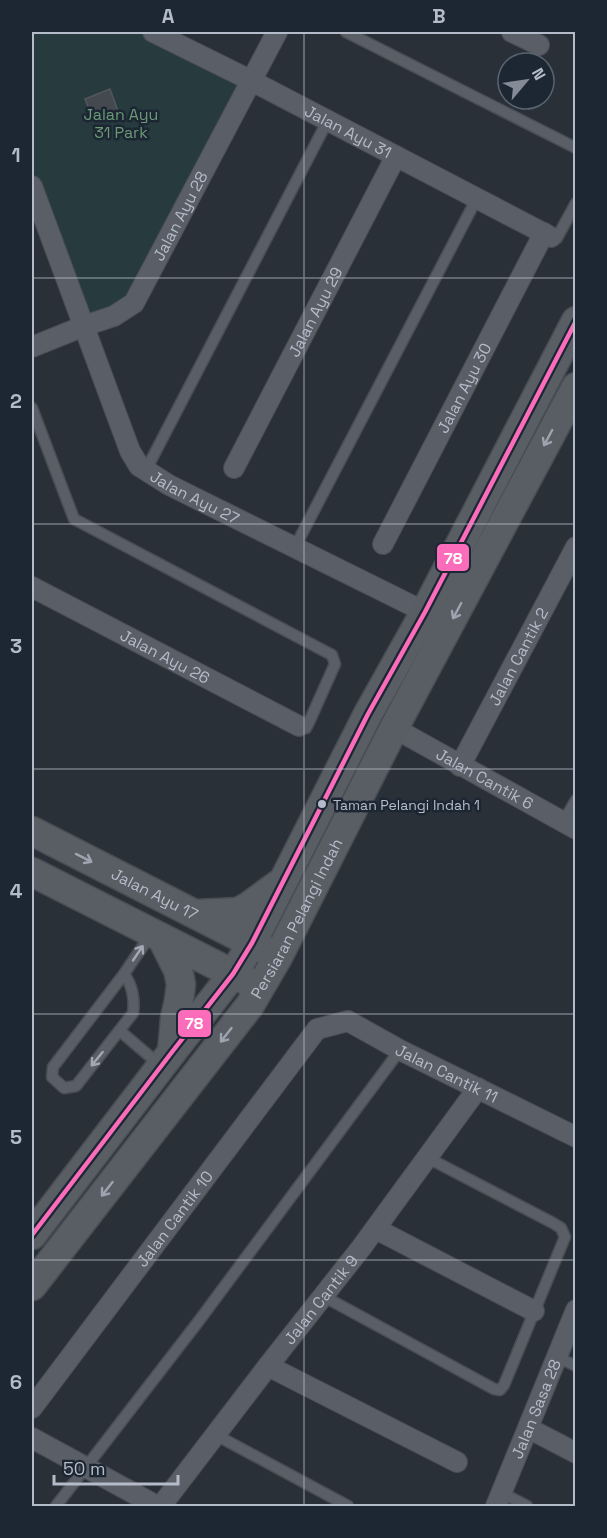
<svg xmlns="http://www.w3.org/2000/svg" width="607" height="1538" font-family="'Space Grotesk',sans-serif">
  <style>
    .green { fill: #273a3e }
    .building { fill: #444950; stroke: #52575f; stroke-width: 1.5 }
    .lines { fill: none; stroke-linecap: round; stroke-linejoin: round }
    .lane-casing { stroke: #484c53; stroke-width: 13 }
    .street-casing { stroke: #484c53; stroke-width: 22 }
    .secondary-casing { stroke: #484c53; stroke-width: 31 }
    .lane { stroke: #5a5e66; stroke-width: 10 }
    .street { stroke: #5a5e66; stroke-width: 20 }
    .secondary { stroke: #595d64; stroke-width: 28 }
    .bus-1-casing { stroke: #1d2633; stroke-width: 9 }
    .bus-1 { stroke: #fb6dba; stroke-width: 4.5 }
    .oneway { stroke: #9da4b0 }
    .oneway2 { stroke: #a2a9b5 }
    .grid { fill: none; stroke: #b4bcc9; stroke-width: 1.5; stroke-opacity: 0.55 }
    .bus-dot { fill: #b4bcc9; stroke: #1d2633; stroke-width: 2 }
    .labels { text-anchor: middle; stroke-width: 5; stroke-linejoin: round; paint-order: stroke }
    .bus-label { font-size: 14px; fill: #b4bcc9; stroke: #1d2633; text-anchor: start }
    .park-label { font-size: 16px; fill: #6b9a76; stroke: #1d2633 }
    .street-label { font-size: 16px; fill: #b4bcc9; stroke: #1d2633 }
    .line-badge { stroke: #1d2633; stroke-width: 2 }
    .badge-label { font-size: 16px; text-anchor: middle; font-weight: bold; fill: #fff }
    .neatline { fill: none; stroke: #b4bcc9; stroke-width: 2 }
    .grid-label { font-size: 20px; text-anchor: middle; font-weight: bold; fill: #b4bcc9 }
  </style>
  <rect width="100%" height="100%" fill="#2a3038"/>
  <polygon class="green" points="32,32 138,32 242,84 131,296 112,309 88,318 32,167"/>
  <polygon class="building" points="110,89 118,111 93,120 85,99"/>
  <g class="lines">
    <defs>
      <g id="lane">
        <polyline points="346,32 576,148"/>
        <polyline points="551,237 557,238 559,234 576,203"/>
        <polyline points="32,408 74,519 332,655 335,664 310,720 306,728 299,726"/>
        <polyline points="146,470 328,120"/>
        <polyline points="295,547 477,198"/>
        <polyline points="563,822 576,800"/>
        <path d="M124,974C132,984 135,1000 133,1013L76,1086L64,1088L52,1077L53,1067L124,974L151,934"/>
        <polyline points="120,1031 161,1066"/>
        <polyline points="323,1296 494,1389 500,1390 504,1385 565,1237 561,1228 553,1223 428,1158"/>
        <polyline points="557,1357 576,1366"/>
        <polyline points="216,1435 348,1506"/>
        <polyline points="502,1493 527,1506"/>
        <polyline points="56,1506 198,1322 400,1050"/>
      </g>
      <g id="street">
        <path id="s1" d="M153,32L252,81L551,237"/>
        <polyline points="512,32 539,45"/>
        <path id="s2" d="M32,186L130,451L139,466L169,485L425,612"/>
        <path id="s3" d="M32,347L84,326L114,316L134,303L277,32"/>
        <path id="s4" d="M234,468L396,156"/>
        <path id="s5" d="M383,544L544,233"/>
        <path id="s6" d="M32,587L299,726"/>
        <path id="s7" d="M394,728L576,829"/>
        <path id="s8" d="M460,766L576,547"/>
        <polyline points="376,1229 534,1311"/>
        <polyline points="268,1366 457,1462"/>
        <path id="s9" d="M32,1408L317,1029L348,1021L400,1050L576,1137"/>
        <polyline points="528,1428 576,1453"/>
        <polyline points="32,1438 157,1506"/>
        <path id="s10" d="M161,1506L268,1366L361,1248L478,1088"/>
        <path id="s11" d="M496,1506L576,1310"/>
      </g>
      <g id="secondary">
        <path id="s12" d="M32,831L269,952"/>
        <polyline points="32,872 249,982"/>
        <polyline points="196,914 238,912 249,906 279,884"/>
        <polyline points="162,938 178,970 181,984 179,1000 175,1018 172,1052"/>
        <polyline points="32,1235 172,1052 233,974 252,943 368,714 425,612 576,321"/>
        <path id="s13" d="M32,1286L250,1005L278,957L394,728L576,387"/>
      </g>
    </defs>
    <use href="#lane" class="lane-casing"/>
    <use href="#street" class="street-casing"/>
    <use href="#secondary" class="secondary-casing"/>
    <use href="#lane" class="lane"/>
    <use href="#street" class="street"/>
    <use href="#secondary" class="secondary"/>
    <defs>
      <polyline id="bus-1" points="32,1235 172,1052 233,974 252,943 368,714 425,612 576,321"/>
    </defs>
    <use href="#bus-1" class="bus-1-casing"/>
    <use href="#bus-1" class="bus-1"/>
  </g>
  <defs><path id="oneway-shaft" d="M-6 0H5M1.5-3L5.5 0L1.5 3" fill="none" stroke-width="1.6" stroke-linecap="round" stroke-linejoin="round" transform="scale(1.5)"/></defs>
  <g class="oneway">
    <use href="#oneway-shaft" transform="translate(548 438) rotate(118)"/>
    <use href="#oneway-shaft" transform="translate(457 611) rotate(118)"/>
    <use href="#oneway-shaft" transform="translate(84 858) rotate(27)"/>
    <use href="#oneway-shaft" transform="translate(226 1035) rotate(128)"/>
    <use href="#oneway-shaft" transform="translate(107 1189) rotate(128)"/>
  </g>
  <g class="oneway2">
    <use href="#oneway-shaft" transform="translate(138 953) rotate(-56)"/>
    <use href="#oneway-shaft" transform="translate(97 1059) rotate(129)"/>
  </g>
  <path class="grid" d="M304,32V1506M32,278H576M32,524H576M32,769H576M32,1014H576M32,1260H576"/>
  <circle class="bus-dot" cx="322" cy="804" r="5"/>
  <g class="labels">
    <g class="bus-label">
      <text x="333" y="810">Taman Pelangi Indah 1</text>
    </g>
    <g class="park-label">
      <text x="121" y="120">Jalan Ayu<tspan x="121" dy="18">31 Park</tspan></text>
    </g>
    <g class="street-label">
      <text dy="6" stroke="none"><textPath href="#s1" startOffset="219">Jalan Ayu 31</textPath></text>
      <text dy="6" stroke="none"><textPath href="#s3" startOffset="210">Jalan Ayu 28</textPath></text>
      <text dy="6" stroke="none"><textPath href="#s4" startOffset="176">Jalan Ayu 29</textPath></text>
      <text dy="6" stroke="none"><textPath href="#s5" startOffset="176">Jalan Ayu 30</textPath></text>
      <text dy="6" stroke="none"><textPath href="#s2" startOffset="364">Jalan Ayu 27</textPath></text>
      <text dy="6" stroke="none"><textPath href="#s6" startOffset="150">Jalan Ayu 26</textPath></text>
      <text dy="6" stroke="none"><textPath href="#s8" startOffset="124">Jalan Cantik 2</textPath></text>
      <text dy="6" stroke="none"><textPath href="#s7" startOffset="104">Jalan Cantik 6</textPath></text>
      <text dy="6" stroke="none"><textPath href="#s12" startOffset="138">Jalan Ayu 17</textPath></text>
      <text dy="6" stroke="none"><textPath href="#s13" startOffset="454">Persiaran Pelangi Indah</textPath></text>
      <text dy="6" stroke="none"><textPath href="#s9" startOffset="618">Jalan Cantik 11</textPath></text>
      <text dy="6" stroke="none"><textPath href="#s9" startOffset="237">Jalan Cantik 10</textPath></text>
      <text dy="6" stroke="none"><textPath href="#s10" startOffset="261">Jalan Cantik 9</textPath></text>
      <text dy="6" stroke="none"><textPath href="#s11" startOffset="105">Jalan Sasa 28</textPath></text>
    </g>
  </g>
  <g class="line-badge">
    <rect x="436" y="543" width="34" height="29" rx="6" fill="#fb6dba"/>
    <rect x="177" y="1009" width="35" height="29" rx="6" fill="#fb6dba"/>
  </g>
  <g class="badge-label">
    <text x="453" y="564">78</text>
    <text x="194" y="1029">78</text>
  </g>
  <rect width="607" height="1538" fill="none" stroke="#1d2633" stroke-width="66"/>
  <g transform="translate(526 81) rotate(61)"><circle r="28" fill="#1d2633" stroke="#59626f" stroke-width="1.5"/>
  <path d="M0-4.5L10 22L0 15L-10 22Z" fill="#848b96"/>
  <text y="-9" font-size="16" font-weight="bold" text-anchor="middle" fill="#b4bcc9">N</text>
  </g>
  <path d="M54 1475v9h124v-9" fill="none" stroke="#b4bcc9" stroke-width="3"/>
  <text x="63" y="1475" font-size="18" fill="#b4bcc9" stroke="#1d2633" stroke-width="4.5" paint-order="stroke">50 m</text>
  <rect x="33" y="33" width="541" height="1472" class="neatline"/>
  <g class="grid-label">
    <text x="168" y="23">A</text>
    <text x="439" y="23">B</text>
    <text x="16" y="162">1</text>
    <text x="16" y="408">2</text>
    <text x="16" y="653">3</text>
    <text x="16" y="898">4</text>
    <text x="16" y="1144">5</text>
    <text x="16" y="1389">6</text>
  </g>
</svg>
